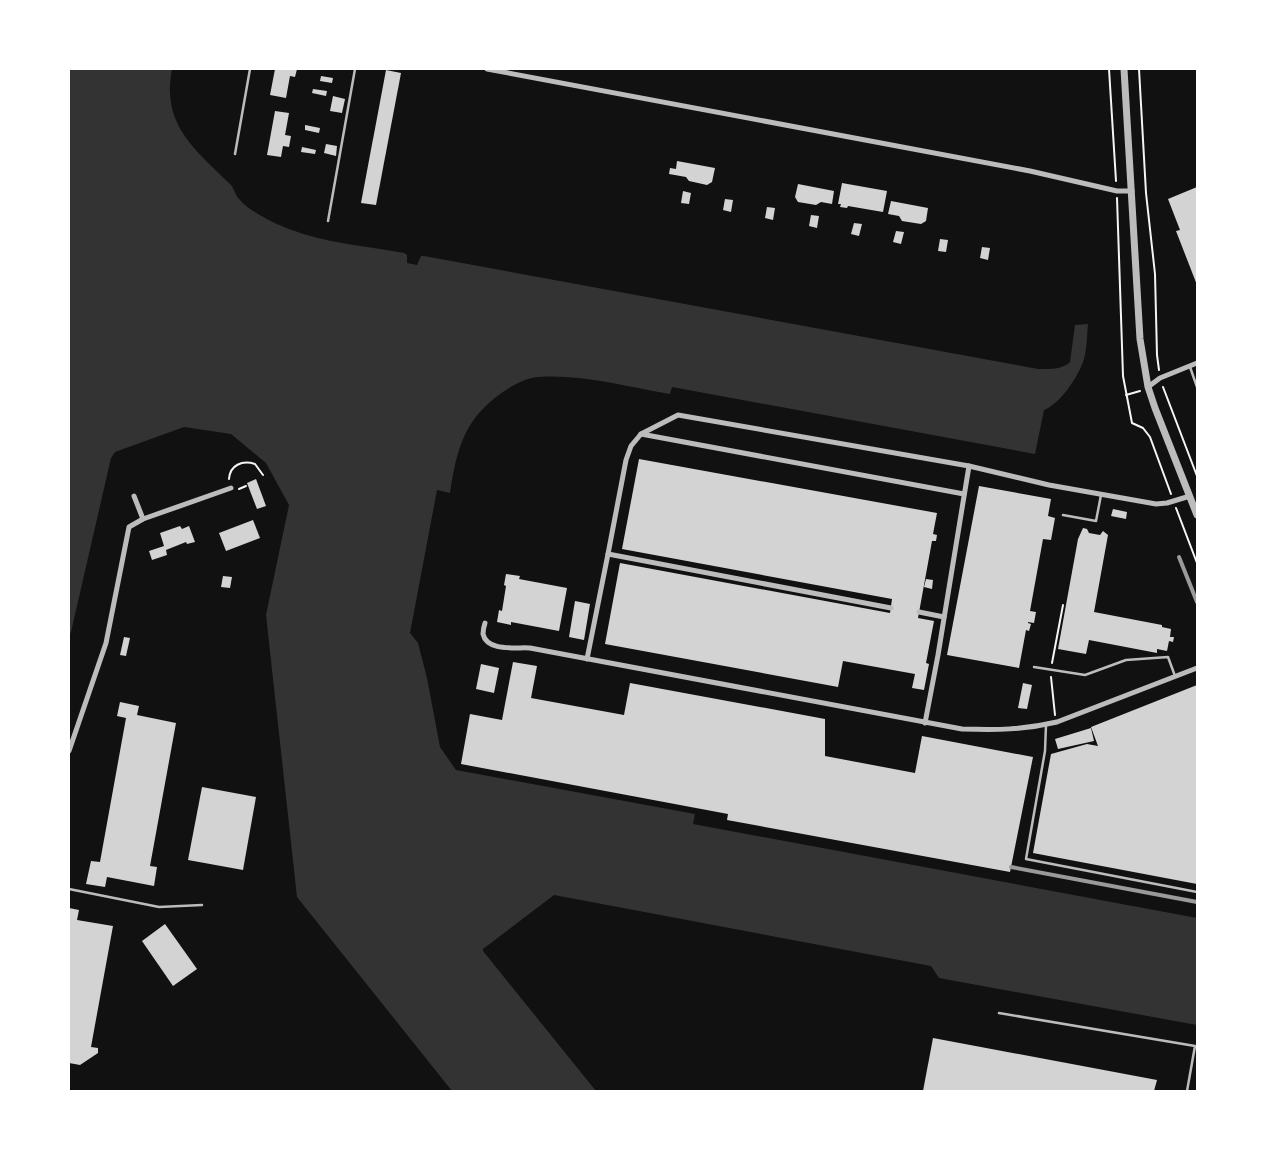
<svg xmlns="http://www.w3.org/2000/svg" width="1266" height="1160" font-family="'PT Sans',sans-serif">
  <style>
    .water { fill: #333 }
    .building { fill: #d3d3d3 }
    .lines { fill: none; stroke-linecap: round; stroke-linejoin: round }
    .path { stroke: #f5f5f5; stroke-width: 2 }
    .service { stroke: #bcbcbc; stroke-width: 2.5 }
    .minor { stroke: #bcbcbc; stroke-width: 5 }
    .tertiary { stroke: #bcbcbc; stroke-width: 7 }
    .rail { stroke: #9a9a9a; stroke-width: 4 }
  </style>
  <rect width="100%" height="100%" fill="#111"/>
  <path class="water" d="M69,69H172C161,125 195,149 230,184C235,189 235,196 240,200C249,211 275,224 289,229C325,243 366,246 404,253L407,255V263L417,265L421,256H424L1038,369C1050,369 1061,370 1070,362L1075,325L1088,324C1087,335 1087,348 1084,359C1079,376 1060,404 1044,410L1035,454L672,387L670,394C628,387 581,374 538,377C526,378 513,385 503,392C464,419 457,448 450,493L437,490L410,633L418,643L427,678L440,747L456,770L695,814L693,824L1197,918V1025L939,978L931,966L554,895L483,949V951L596,1091H452L297,897L266,615L289,505L266,463L231,434L184,427L115,452L111,458L71,632L69,635Z"/>
  <g class="building">
    <polygon points="275,69 297,69 295,77 290,76 286,98 270,95"/>
    <polygon points="386,70 401,73 376,205 361,203"/>
    <polygon points="321,76 333,78 332,83 320,81"/>
    <polygon points="313,89 327,91 326,96 312,93"/>
    <polygon points="333,96 345,99 342,113 330,111"/>
    <polygon points="275,111 289,113 285,135 291,136 289,147 283,146 281,157 267,155"/>
    <polygon points="305,125 320,128 319,133 305,130"/>
    <polygon points="326,144 337,146 336,156 324,153"/>
    <polygon points="302,147 316,150 315,154 301,152"/>
    <polygon points="677,161 715,168 712,182 707,185 689,181 686,177 669,174 670,168 676,169"/>
    <polygon points="842,183 887,191 883,212 848,206 847,208 840,207 841,204 838,204"/>
    <polygon points="798,184 834,191 832,204 821,202 816,205 798,202 795,197"/>
    <polygon points="1197,187 1197,285 1176,231 1180,230 1168,199"/>
    <polygon points="683,191 691,193 689,204 681,203"/>
    <polygon points="725,199 733,200 731,212 723,210"/>
    <polygon points="891,201 928,208 926,221 921,224 902,221 899,216 888,214"/>
    <polygon points="767,207 775,208 773,220 765,218"/>
    <polygon points="811,215 819,216 817,228 809,226"/>
    <polygon points="854,223 862,224 859,236 851,234"/>
    <polygon points="896,231 904,232 901,244 893,242"/>
    <polygon points="940,239 948,240 946,252 938,251"/>
    <polygon points="982,247 990,248 988,260 980,258"/>
    <polygon points="639,459 937,513 933,534 937,535 936,541 932,541 918,618 934,621 926,663 929,664 924,690 912,688 915,674 843,661 838,687 605,644 620,563 890,613 892,599 622,549"/>
    <polygon points="256,479 266,506 257,509 247,483"/>
    <polygon points="979,486 1051,499 1048,516 1055,518 1051,540 1043,539 1030,611 1036,612 1034,623 1028,622 1028,623 1031,624 1029,631 1026,630 1019,668 947,655"/>
    <polygon points="1113,509 1127,512 1126,519 1111,516"/>
    <polygon points="253,520 260,538 226,551 219,533"/>
    <polygon points="180,526 182,529 189,526 195,542 187,544 186,542 166,550 167,555 152,560 149,551 164,546 160,533"/>
    <polygon points="1083,528 1087,529 1089,533 1100,535 1103,531 1108,535 1094,612 1162,625 1162,627 1171,629 1170,637 1174,637 1173,642 1169,641 1167,651 1157,649 1157,653 1089,640 1086,654 1058,649 1078,539"/>
    <polygon points="506,574 520,576 519,579 567,588 559,631 511,622 511,625 497,622 499,610 502,611 506,586 504,585"/>
    <polygon points="223,576 232,577 230,588 221,587"/>
    <polygon points="926,579 933,580 932,589 924,587"/>
    <polygon points="575,601 590,604 584,640 569,637"/>
    <polygon points="124,637 130,638 126,656 120,655"/>
    <polygon points="513,662 537,666 531,698 624,715 630,683 825,719 825,756 915,773 922,736 1033,757 1010,872 727,820 728,814 461,764 470,714 502,720"/>
    <polygon points="481,664 499,668 494,693 476,689"/>
    <polygon points="1023,683 1032,685 1027,709 1018,708"/>
    <polygon points="1197,685 1197,884 1033,853 1051,754 1087,744 1098,746 1091,727"/>
    <polygon points="120,702 139,706 137,715 176,723 150,866 157,867 154,886 107,877 105,887 86,884 91,861 100,862 126,718 117,716"/>
    <polygon points="1091,728 1094,741 1058,749 1055,739"/>
    <polygon points="202,787 256,797 243,870 188,860"/>
    <polygon points="69,908 79,910 77,920 113,926 91,1047 98,1048 98,1053 80,1065 69,1063"/>
    <polygon points="165,924 197,969 173,986 142,941"/>
    <polygon points="933,1038 1157,1080 1154,1091 923,1091"/>
  </g>
  <g class="lines">
    <g class="path">
      <polyline points="1109,69 1116,181"/>
      <polyline points="1139,69 1146,193 1155,274 1157,355 1159,370"/>
      <polyline points="1117,198 1123,376 1132,423 1143,428 1150,437 1171,494"/>
      <polyline points="1163,387 1197,476"/>
      <polyline points="1126,395 1140,391"/>
      <path d="M229,479C230,465 242,460 255,464L263,475"/>
      <polyline points="239,489 246,486"/>
      <polyline points="1176,508 1197,563"/>
      <polyline points="1052,663 1063,605"/>
      <polyline points="1051,677 1055,715"/>
    </g>
    <g class="service">
      <polyline points="235,154 250,69"/>
      <polyline points="328,221 355,69"/>
      <polyline points="1190,367 1197,387"/>
      <polyline points="1063,515 1096,521 1101,495"/>
      <polyline points="1034,667 1085,675 1126,660 1168,657 1175,676"/>
      <polyline points="1046,725 1045,751 1026,859 1197,892"/>
      <polyline points="69,889 159,907 202,905"/>
      <polyline points="999,1013 1195,1046 1187,1091"/>
    </g>
    <g class="minor">
      <polyline points="487,69 1030,171 1117,191 1132,191"/>
      <polyline points="1148,387 1160,378 1197,363"/>
      <polyline points="641,434 678,415 969,466 1049,485 1156,504 1167,503 1190,496"/>
      <polyline points="134,496 143,519"/>
      <polyline points="608,554 626,460 631,446 641,434 964,494"/>
      <polyline points="919,612 944,617"/>
      <path d="M485,623C484,626 483,631 483,634C487,652 516,647 530,648L962,729C997,730 1023,730 1057,722L1197,668"/>
      <polyline points="587,659 608,554 891,608"/>
      <polyline points="925,723 938,655 969,466"/>
      <polyline points="69,751 106,643 129,527 143,519 231,488"/>
    </g>
    <polyline class="tertiary" points="1124,69 1140,339 1148,387 1155,408 1197,515"/>
    <g class="rail">
      <polyline points="1179,557 1197,602"/>
      <polyline points="1011,867 1197,902"/>
    </g>
  </g>
  <rect width="1266" height="1160" fill="none" stroke="#ffffff" stroke-width="140"/>
</svg>
